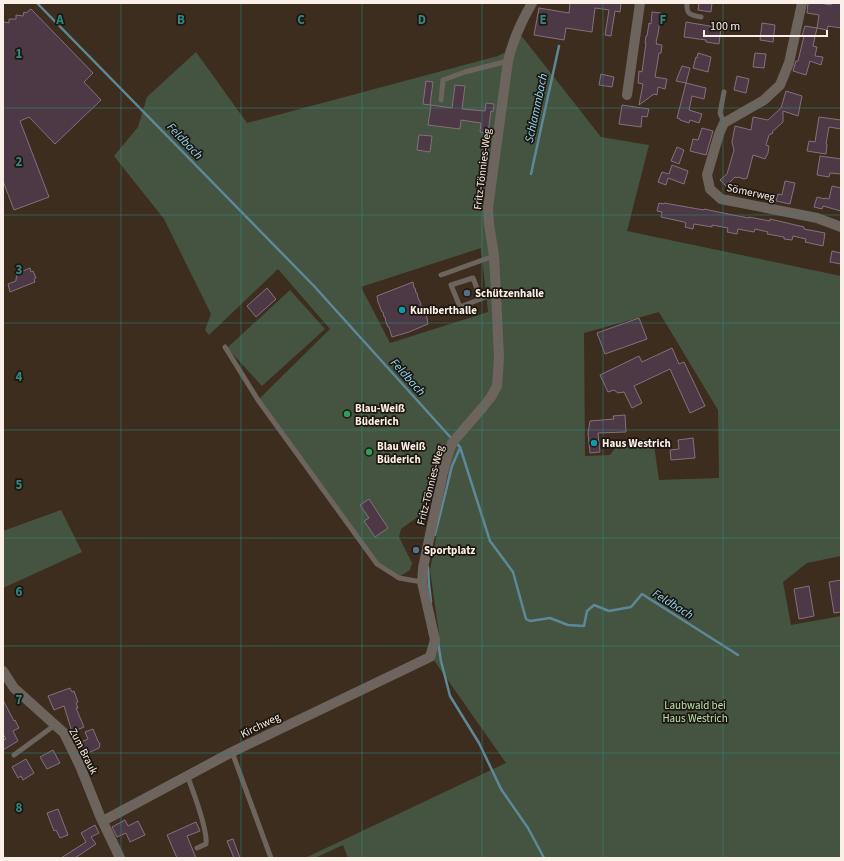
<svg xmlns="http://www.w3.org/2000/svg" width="844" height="861" font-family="'Source Sans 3',sans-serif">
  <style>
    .green { fill: #455440; fill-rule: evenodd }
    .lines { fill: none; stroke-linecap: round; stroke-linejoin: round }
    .stream { stroke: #5c8899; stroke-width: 2.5 }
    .building { fill: #4d3946; stroke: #856f7d }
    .service { stroke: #6e645e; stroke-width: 5 }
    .minor { stroke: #6e645e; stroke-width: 10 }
    .grid { fill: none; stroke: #328880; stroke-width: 1; stroke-opacity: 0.55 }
    .service-dot { fill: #5c6f8a; stroke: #1e1711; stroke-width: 1.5 }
    .culture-dot { fill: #0f9aa8; stroke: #1e1711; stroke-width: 1.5 }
    .leisure-dot { fill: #2e9e5b; stroke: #1e1711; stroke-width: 1.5 }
    .labels { text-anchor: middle; stroke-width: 3.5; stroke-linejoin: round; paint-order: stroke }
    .street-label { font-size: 11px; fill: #fbf0e7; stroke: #1e1711 }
    .poi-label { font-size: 11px; font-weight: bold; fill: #fbf0e7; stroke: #1e1711; text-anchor: start }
    .park-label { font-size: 11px; fill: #bae2ab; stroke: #1e1711 }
    .water-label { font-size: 12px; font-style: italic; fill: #8ed9f6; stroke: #1e1711 }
    .grid-label { font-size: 13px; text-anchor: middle; font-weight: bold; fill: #328880; stroke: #1e1711; stroke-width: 3.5; stroke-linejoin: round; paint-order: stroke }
  </style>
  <rect width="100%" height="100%" fill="#3d2d1f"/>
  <g class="green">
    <path d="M520,34L601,137L649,145L627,231L841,276V556L807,563L783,582L791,625L841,616V858H348L343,845L315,858H305L506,763L433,659L439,634L430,570L448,475L446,470L436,469L423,513L401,529L399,537L412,563L410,570L399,577L378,564L259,399L330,329L278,269L209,335L205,330L211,314L164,219L114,156L138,127L147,97L196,52L247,123L498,56L516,47ZM481,248L488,312L390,343L361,287ZM659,312L718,410L719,478L659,480L653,438L620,442L610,455L585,456L584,333Z"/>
    <polygon points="290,290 325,329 262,386 227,348"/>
    <polygon points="61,510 82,552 3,588 3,531"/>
  </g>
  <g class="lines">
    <g class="stream">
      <polyline points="37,3 314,286 452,439"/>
      <polyline points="531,174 559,46"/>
      <polyline points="456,443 460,447 490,541 513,572 526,619 530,621 550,618 568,625 584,626 587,611 594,605 609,611 631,607 642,594 738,655"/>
      <polyline points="435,535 452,466 460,448"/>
      <polyline points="428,567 429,585 431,602"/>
      <polyline points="438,642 441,661 450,696 479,743 501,789 528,828 544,858"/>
    </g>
  </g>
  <g class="building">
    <polygon points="570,3 621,3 620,12 615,11 611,36 605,35 609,10 595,8 592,32 566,28 564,40 534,35 539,8 569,13"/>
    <polygon points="699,3 712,3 711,12 698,10"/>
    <polygon points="808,3 820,3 831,5 832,3 841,3 841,28 828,26 827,30 817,28 819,15 807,13"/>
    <polygon points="31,9 93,73 84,82 101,100 55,144 29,117 20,121 49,197 14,210 3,181 3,22 9,23 9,19 16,19 16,15 23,16 24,12 26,13"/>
    <polygon points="652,12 661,13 658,34 656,42 657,43 656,44 662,45 661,53 659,53 655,77 667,79 665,89 658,87 657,95 654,94 639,105 643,84 638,83 639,71 642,72 646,43 645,43 646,36 647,36 649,23 651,24"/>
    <polygon points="686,22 721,28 719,44 706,42 706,40 684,37"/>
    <polygon points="762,23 775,25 773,42 760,40"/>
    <polygon points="805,26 817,28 813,46 817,47 815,56 823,57 821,65 810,61 806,75 793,71 796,61 798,61 804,36 802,36"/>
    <polygon points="698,53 711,57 708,72 693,68 696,57 697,58"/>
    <polygon points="755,53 766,54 764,68 753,67"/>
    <polygon points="682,66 690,68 686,83 706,88 704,99 692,96 689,110 702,114 699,123 690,120 689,123 680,120 680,119 677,118 686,83 676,81"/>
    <polygon points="601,74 614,77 612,87 599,85"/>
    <polygon points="737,76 749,79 746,93 734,90"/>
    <polygon points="426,81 433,82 430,105 423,104"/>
    <polygon points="455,85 465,86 462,109 485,111 486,103 494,104 493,112 491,111 488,133 480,132 481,123 461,120 460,129 428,125 431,105 452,108"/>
    <polygon points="786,91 802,96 798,116 783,111 783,122 772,132 773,133 769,135 766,145 769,146 768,153 765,159 753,155 747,178 744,179 738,177 737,178 735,177 726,186 720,180 727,174 734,150 732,142 735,126 751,130 753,117 768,120 781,108"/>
    <polygon points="622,105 649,109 647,117 642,116 641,127 619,124"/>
    <polygon points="819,117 841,120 841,129 829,127 826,144 827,144 826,154 807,151 809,141 815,142"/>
    <polygon points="702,128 713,131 706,155 690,151 693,139 698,140"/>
    <polygon points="419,135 432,136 430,152 417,150"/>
    <polygon points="677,147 684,150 679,164 671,161"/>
    <polygon points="820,156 841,159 841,174 830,173 829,177 817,175"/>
    <polygon points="672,165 688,171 684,184 668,178 666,185 658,182 662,172 669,174"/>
    <polygon points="785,181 795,183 790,204 776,201 778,194 782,195"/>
    <polygon points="832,186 841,188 841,211 823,206 822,209 814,207 817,197 825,199 825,198 829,199"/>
    <polygon points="659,203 664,204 664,203 704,210 704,209 733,215 749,218 749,217 770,221 770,219 804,227 804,229 825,233 823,246 805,242 806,239 793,236 792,240 784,239 784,237 767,234 768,232 755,229 754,232 738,229 737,234 727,232 728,228 712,225 712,227 694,224 693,229 685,227 686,223 684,222 661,217 662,212 657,211"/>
    <polygon points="832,251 841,253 841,264 830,262"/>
    <polygon points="30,268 31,272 33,271 36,278 34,279 35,282 10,292 8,284 16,281 16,278 17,278 16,274"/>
    <polygon points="413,282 414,288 415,288 416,293 417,293 418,298 421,304 420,304 426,313 428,324 409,332 392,337 389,327 388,327 386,322 385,317 384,317 383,312 382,312 378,302 377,296"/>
    <polygon points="267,288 276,299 256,317 247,306"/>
    <polygon points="639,318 647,339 605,354 597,333"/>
    <polygon points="672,348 679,364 684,362 705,406 690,413 670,369 634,386 642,403 632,408 624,392 618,393 614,390 608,392 600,375 639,356 642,362"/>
    <polygon points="625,415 626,432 598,433 600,452 590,453 588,433 590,421 614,419 613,416"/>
    <polygon points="693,438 695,458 671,460 670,450 679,449 678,440"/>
    <polygon points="369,499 388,528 375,537 364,521 369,518 360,505"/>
    <polygon points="841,580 841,612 834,613 829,582"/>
    <polygon points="809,586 814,616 799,619 794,589"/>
    <polygon points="70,688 72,692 74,691 78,702 76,703 78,708 76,708 84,727 72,732 64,706 54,710 48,696"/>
    <polygon points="3,700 14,721 15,720 19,728 13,731 18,741 3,750 3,740 6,739 3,734"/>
    <polygon points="93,729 98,741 100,744 99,748 86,754 81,744 81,742 88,739 85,732"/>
    <polygon points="53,750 60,763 47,769 40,757"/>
    <polygon points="26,759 34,773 23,780 21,776 18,778 12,767"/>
    <polygon points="58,809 68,835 60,838 56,830 54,831 47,813"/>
    <polygon points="125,820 128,826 138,821 145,835 130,842 126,833 117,837 112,827"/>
    <polygon points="196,822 200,831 187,836 196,858 177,858 167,835"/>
    <polygon points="95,825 99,833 91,837 96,844 75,858 61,858 86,842 81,833"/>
    <polygon points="233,839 240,858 234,858 227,841"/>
  </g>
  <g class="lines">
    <g class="service">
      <path d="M687,3C686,15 691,15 701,17"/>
      <polyline points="724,92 720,113 724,123"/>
      <polyline points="441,100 443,80 465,72 508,61"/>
      <polyline points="441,275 494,256"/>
      <polyline points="481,299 473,278 451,285 460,307 496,293"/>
      <polyline points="225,347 258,400 377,564 399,578 422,582"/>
      <polyline points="232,752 271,858"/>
      <polyline points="14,755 55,725"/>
      <path d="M185,777L189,780C194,794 208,830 206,844L197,848"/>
    </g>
    <g class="minor">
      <polyline points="802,3 789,63 780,85 764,100 724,123 719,134 707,175 710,189 721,199 817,218 841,227"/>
      <polyline points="627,95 640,3"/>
      <polyline points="3,671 14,688 64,733 80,766 100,816 120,858"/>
      <path d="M103,821L232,752L430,657L435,640L422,582L423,568L443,473L448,454L452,443L483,407L491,397L497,386L498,374L499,357L496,293L494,256L489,224L488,208L508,61C513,39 521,22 532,3"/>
    </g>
  </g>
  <path class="grid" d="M121,3V858M241,3V858M362,3V858M482,3V858M603,3V858M723,3V858M3,108H841M3,215H841M3,323H841M3,430H841M3,538H841M3,646H841M3,753H841"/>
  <g class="service-dot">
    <circle cx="467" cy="293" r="4"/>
    <circle cx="416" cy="550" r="4"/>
  </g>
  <g class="culture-dot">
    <circle cx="402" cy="310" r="4"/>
    <circle cx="594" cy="443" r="4"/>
  </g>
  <g class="leisure-dot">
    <circle cx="347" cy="414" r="4"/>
    <circle cx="369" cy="452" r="4"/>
  </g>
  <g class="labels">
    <g class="street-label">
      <text transform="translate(482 169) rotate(-83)" y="4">Fritz-Tönnies-Weg</text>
      <text transform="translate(751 192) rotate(12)" y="4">Sömerweg</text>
      <text transform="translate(430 485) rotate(-76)" y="4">Fritz-Tönnies-Weg</text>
      <text transform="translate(260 725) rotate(-26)" y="4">Kirchweg</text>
      <text transform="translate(84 751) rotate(63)" y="4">Zum Brauk</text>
    </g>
    <g class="poi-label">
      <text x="475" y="297">Schützenhalle</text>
      <text x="410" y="314">Kuniberthalle</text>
      <text x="355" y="412">Blau-Weiß<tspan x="355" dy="13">Büderich</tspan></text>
      <text x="602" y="447">Haus Westrich</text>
      <text x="377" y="450">Blau Weiß<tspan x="377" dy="13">Büderich</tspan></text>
      <text x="424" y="554">Sportplatz</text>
    </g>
    <g class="park-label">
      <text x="695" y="709">Laubwald bei<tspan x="695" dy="13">Haus Westrich</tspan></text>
    </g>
    <g class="water-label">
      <text transform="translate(536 108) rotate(-78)" y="4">Schlammbach</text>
      <text transform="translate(185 141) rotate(46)" y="4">Feldbach</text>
      <text transform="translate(408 377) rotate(48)" y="4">Feldbach</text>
      <text transform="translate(673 604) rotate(32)" y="4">Feldbach</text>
    </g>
  </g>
  <g class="grid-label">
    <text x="60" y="24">A</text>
    <text x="181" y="24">B</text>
    <text x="301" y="24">C</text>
    <text x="422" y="24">D</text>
    <text x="543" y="24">E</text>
    <text x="663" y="24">F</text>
    <text x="19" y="58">1</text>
    <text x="19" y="166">2</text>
    <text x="19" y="274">3</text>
    <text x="19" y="381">4</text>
    <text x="19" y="489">5</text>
    <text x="19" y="596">6</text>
    <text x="19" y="704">7</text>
    <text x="19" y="812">8</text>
  </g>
  <rect width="844" height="861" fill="none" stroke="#fbf0e7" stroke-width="8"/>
  <path d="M704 30v6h123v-6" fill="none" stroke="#fbf0e7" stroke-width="2"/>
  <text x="710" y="30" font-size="12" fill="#fbf0e7" stroke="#1e1711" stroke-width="3" paint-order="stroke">100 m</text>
</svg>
